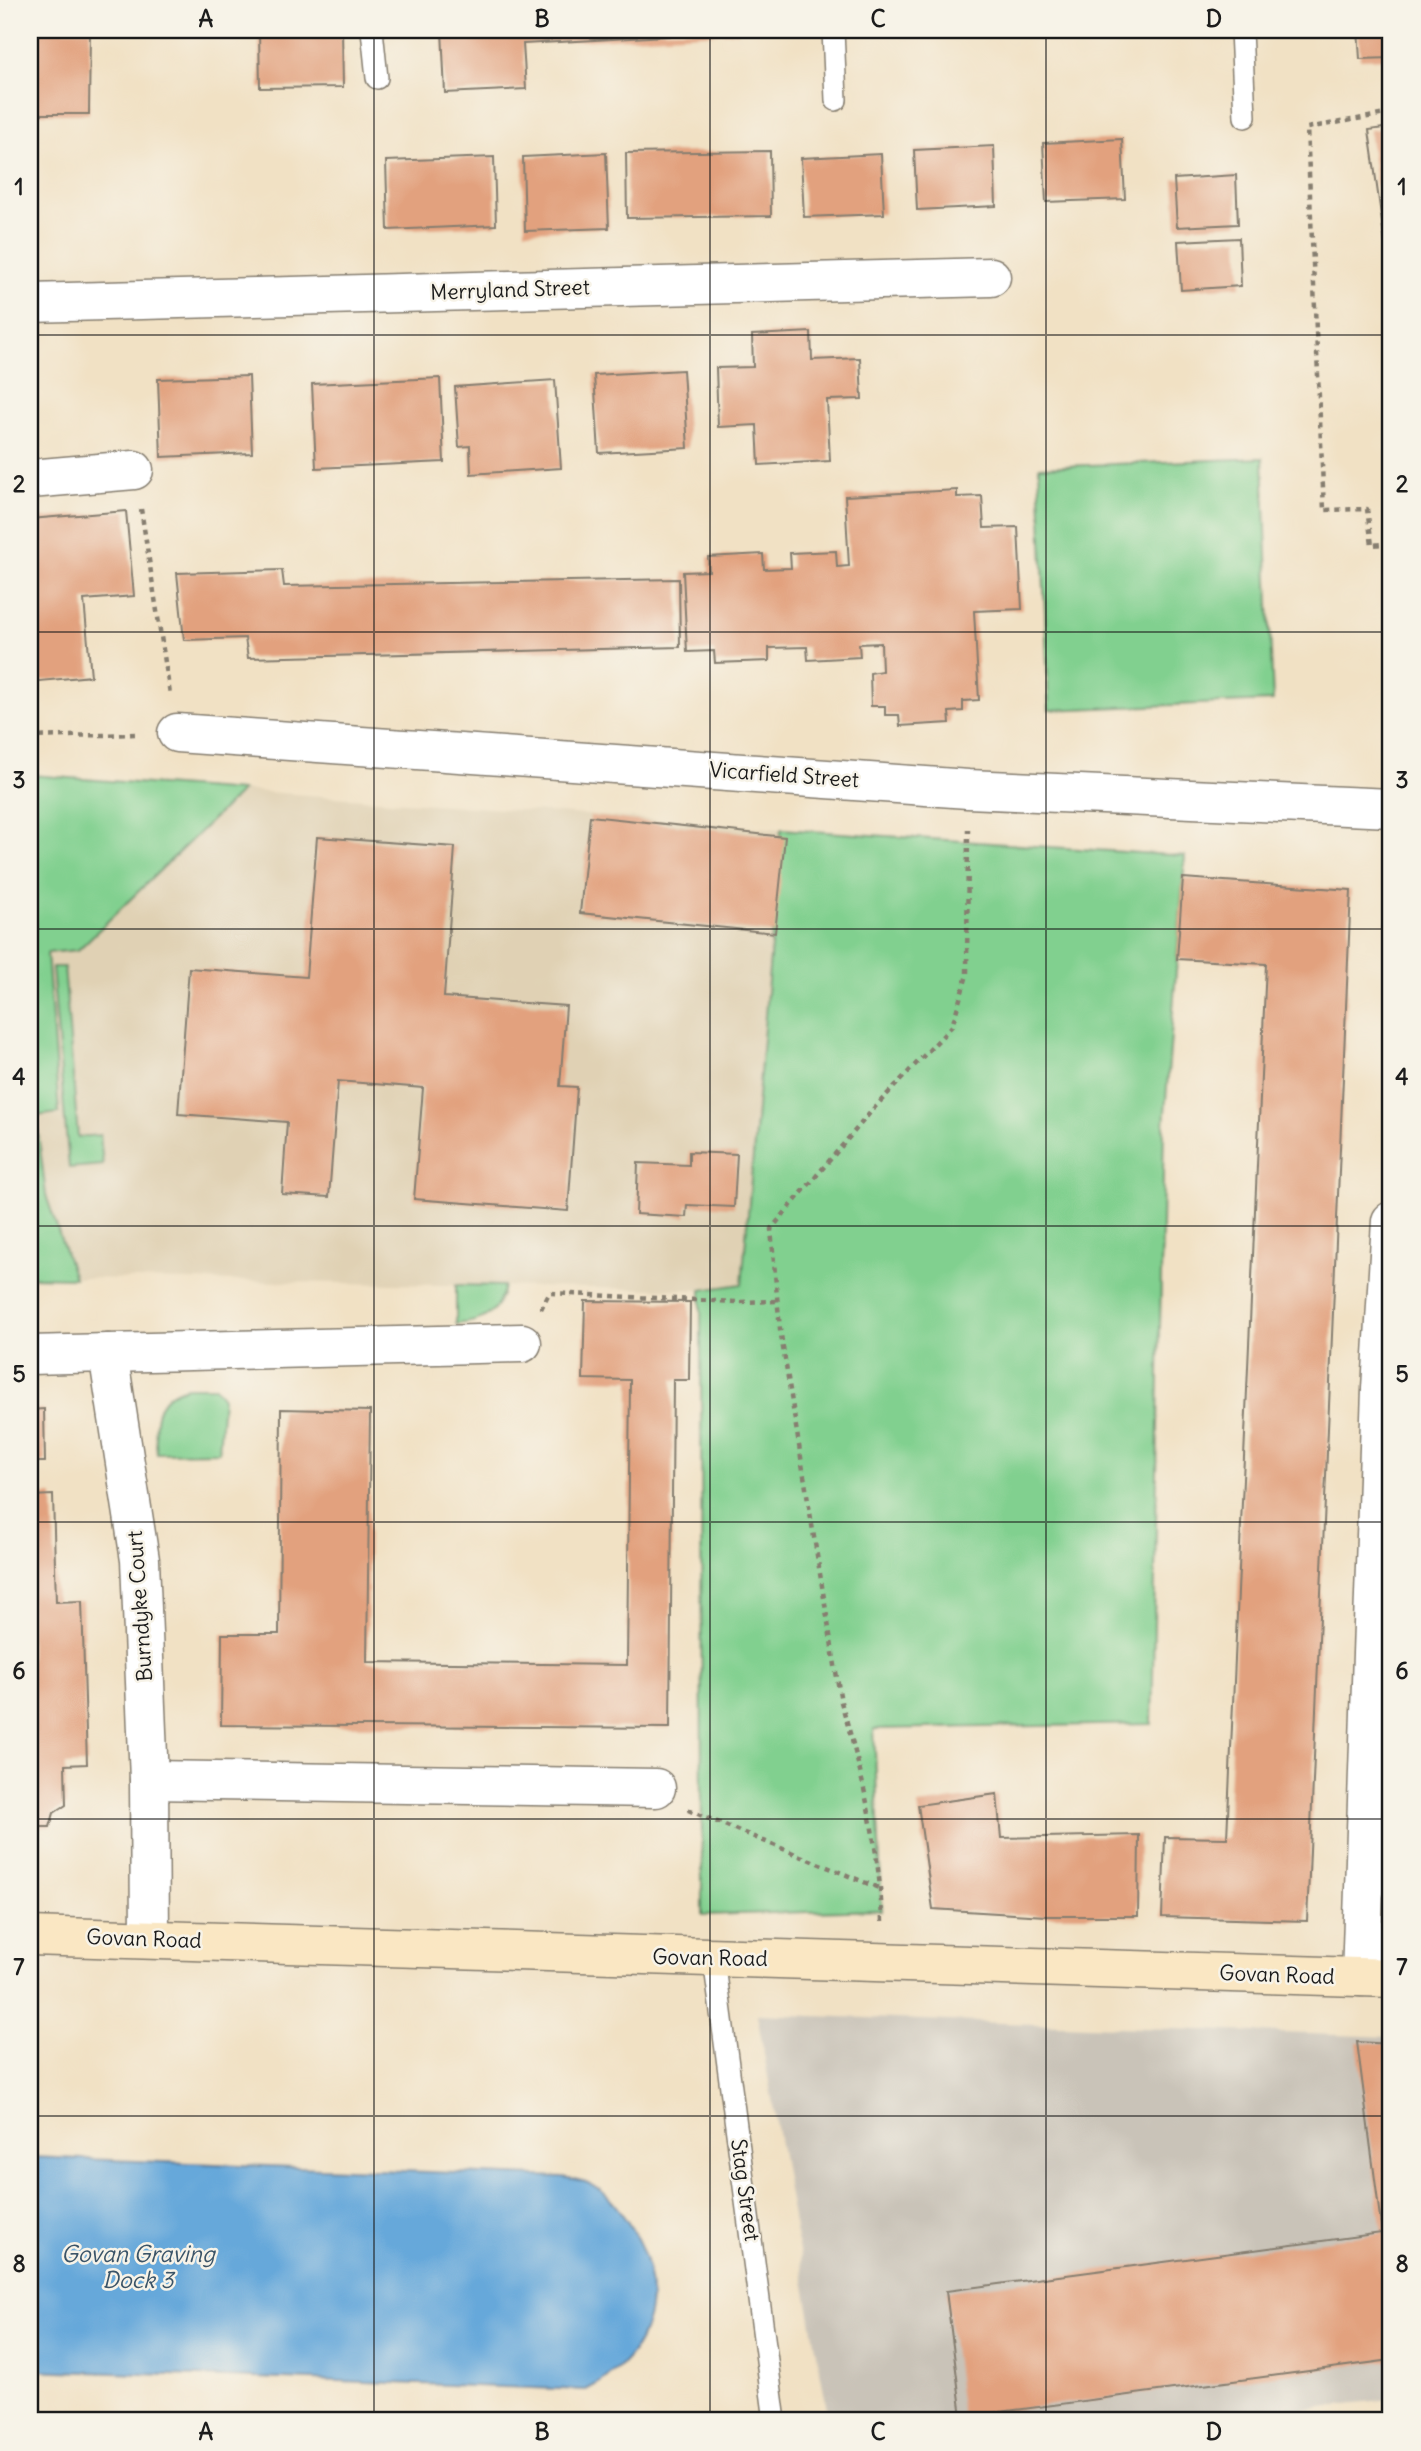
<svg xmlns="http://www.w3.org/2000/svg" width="1421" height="2451" font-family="Delius,sans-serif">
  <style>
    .built { fill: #e0d1b4 }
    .industrial { fill: #c9c3b8 }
    .green { fill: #81d08f; stroke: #4e7656; stroke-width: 2 }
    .water { fill: #66a8da; stroke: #41627b; stroke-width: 2 }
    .building { fill: #e2a17e }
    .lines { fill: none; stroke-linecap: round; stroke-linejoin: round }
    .lane-casing { stroke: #867e70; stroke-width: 24 }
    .street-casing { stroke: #867e70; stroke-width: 41 }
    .secondary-casing { stroke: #867e70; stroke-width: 41 }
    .path { stroke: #867e70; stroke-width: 4.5; stroke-dasharray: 5 5; stroke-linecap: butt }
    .lane { stroke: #fff; stroke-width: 21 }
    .street { stroke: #fff; stroke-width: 38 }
    .secondary { stroke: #fae7c3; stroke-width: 38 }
    .grid { fill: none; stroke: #1c1c1c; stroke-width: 2; stroke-opacity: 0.55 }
    .labels { text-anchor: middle; stroke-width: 5; stroke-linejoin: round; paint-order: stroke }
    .street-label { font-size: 21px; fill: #1c1c1c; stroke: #f7f3e8 }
    .water-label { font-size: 23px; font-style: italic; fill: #3a5468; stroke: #f7f3e8 }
    .neatline { fill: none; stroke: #1c1c1c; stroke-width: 2.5 }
    .grid-label { font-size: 23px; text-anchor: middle; font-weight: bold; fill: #1c1c1c }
  </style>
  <rect width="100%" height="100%" fill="#f7f3e8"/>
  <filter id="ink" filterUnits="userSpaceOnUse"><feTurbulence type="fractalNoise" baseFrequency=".0143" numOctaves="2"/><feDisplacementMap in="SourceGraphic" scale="14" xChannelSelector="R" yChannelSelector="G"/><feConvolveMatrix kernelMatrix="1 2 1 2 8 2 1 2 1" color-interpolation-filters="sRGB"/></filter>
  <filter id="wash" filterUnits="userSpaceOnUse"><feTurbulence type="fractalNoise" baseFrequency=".00686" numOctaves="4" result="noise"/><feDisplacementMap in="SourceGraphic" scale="28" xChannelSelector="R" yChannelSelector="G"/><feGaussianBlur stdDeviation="1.57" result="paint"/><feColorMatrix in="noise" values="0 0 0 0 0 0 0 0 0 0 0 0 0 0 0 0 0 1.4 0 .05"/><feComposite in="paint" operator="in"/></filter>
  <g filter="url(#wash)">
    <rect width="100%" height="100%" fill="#f1e1c4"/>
    <polygon class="built" points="30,775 781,829 742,1285 701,1290 30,1277"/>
    <polygon class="industrial" points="757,2014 1391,2037 1391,2399 1197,2421 829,2421"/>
    <g class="green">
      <polygon points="1263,458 1273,701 1049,710 1039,467"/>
      <polygon points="30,775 242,791 78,950 47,953 59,1113 36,1116 46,1195 74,1278 30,1277"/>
      <polygon points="781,829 1185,856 1164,1126 1152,1724 874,1729 882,1910 702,1915 701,1290 742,1284"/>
      <polygon points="52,967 64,967 78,1137 100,1135 103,1165 69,1168"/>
      <path d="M456,1285H457L504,1286C499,1314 483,1322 456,1324Z"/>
      <path d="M187,1387H215L223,1398L219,1452L157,1453C154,1423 152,1396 187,1387Z"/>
    </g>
    <path class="water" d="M30,2157L563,2177C573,2179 586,2180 594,2186C609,2195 617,2207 627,2221C669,2284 656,2356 586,2390L30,2370Z"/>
    <g id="blocks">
      <g class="building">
        <polygon points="30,30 90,30 89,114 30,114"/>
        <polygon points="259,30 342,30 343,87 260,88"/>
        <polygon points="442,30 738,30 738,32 523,44 526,89 445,93"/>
        <polygon points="1358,30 1391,30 1391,58 1360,59"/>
        <polygon points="1391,127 1391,279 1390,279 1369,130"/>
        <polygon points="1122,139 1125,199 1046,202 1043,143"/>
        <polygon points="994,146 996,206 917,210 914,150"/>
        <polygon points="770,151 771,216 627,218 626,153"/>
        <polygon points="606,153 609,228 525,231 523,157"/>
        <polygon points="881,154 884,214 804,217 801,158"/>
        <polygon points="494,157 496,225 388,230 386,161"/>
        <polygon points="1236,175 1238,224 1177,227 1174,179"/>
        <polygon points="1239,238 1241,286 1181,290 1178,241"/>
        <polygon points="811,332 812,360 860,358 862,399 827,400 830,461 759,465 757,425 718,427 716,368 753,367 752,335"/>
        <polygon points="683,370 688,448 599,453 594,375"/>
        <polygon points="249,376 252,453 161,457 158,379"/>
        <polygon points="440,378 444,462 316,468 312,384"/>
        <polygon points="555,380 561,468 471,474 470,446 459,447 455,387"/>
        <polygon points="957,490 957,497 982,496 984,528 1018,527 1022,609 974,611 979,700 963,701 963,711 949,712 950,723 900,726 899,715 885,715 885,706 871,706 870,673 882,671 881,643 859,644 860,657 808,660 807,647 769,648 769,661 715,663 714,651 687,652 683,572 709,571 708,557 763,554 764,569 791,568 790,553 836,551 837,567 849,566 845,496"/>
        <polygon points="126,511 134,596 84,600 91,676 30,682 30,519"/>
        <polygon points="282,570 284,586 679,579 680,647 248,658 245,638 184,640 177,573"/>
        <polygon points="590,816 785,837 775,933 580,913"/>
        <polygon points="317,837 455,847 444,997 566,1006 560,1086 577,1087 568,1211 414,1199 423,1088 338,1081 329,1197 282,1194 287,1122 178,1114 189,968 306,977"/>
        <polygon points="1183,878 1351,890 1307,1921 1162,1917 1165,1837 1227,1838 1266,964 1177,959"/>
        <polygon points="689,1152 737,1154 734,1207 687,1205 686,1217 636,1214 638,1163 689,1165"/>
        <polygon points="585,1301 690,1302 689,1380 673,1380 670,1728 221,1725 222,1634 279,1634 281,1409 370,1411 367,1662 627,1665 630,1380 583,1379"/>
        <polygon points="44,1409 45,1462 30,1462 30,1410"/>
        <polygon points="53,1495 56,1602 82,1601 87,1764 65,1765 66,1805 54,1813 50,1827 30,1827 30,1496"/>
        <polygon points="997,1794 1001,1838 1139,1835 1138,1916 1046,1916 933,1909 918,1805"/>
        <polygon points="1357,2042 1391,2044 1391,2360 962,2417 946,2291 1382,2233"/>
      </g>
    </g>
  </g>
  <g filter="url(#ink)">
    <use href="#blocks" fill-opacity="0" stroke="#867e70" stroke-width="2"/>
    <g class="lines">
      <defs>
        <g id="lane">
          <polyline points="372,30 377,78"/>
          <polyline points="833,30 836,100"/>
          <polyline points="1241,30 1245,117"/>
          <polyline points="714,1959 775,2421"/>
        </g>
        <g id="street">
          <polyline points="30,303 991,277"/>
          <polyline points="30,479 134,470"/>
          <polyline points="177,733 968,789 1391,808"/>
          <polyline points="108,1353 522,1343"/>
          <polyline points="30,1355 108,1353 140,1560 149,1780 150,1939"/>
          <polyline points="149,1780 656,1788"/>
          <polyline points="1361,1977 1381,1389 1391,1221"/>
        </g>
        <polyline id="secondary" points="30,1936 1391,1978"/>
      </defs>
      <use href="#lane" class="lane-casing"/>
      <use href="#street" class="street-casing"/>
      <use href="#secondary" class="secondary-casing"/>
      <g class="path">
        <polyline points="1391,113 1307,128 1324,510 1367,509 1372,545 1391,543"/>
        <polyline points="141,509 170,694"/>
        <polyline points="30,737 137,734"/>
        <polyline points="541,1309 549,1293 738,1302 777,1301"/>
        <polyline points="688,1810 881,1889"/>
        <path d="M882,1922C880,1849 862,1772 841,1702L780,1329L771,1229L875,1107L952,1026L967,975L968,829"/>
      </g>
      <use href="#lane" class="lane"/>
      <use href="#street" class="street"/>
      <use href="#secondary" class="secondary"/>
    </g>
  </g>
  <path class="grid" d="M374,30V2421M710,30V2421M1046,30V2421M30,335H1391M30,632H1391M30,929H1391M30,1226H1391M30,1522H1391M30,1819H1391M30,2116H1391"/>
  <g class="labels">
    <g class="street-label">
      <text transform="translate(510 290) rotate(-2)" y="7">Merryland Street</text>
      <text transform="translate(784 775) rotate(4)" y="7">Vicarfield Street</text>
      <text transform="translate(140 1606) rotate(-94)" y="7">Burndyke Court</text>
      <text transform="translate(144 1939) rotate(2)" y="7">Govan Road</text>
      <text transform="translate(710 1958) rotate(1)" y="7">Govan Road</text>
      <text transform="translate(1277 1975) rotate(2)" y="7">Govan Road</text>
      <text transform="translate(745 2190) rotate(82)" y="7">Stag Street</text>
    </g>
    <g class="water-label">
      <text x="138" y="2262">Govan Graving<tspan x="138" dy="26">Dock 3</tspan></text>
    </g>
  </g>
  <rect width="1421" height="2451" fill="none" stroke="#f7f3e8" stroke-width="77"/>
  <rect x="38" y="38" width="1344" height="2374" class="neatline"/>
  <g class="grid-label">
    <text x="206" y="27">A</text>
    <text x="542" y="27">B</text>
    <text x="878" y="27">C</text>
    <text x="1214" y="27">D</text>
    <text x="19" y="195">1</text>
    <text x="1402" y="195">1</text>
    <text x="19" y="492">2</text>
    <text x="1402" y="492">2</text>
    <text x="19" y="788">3</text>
    <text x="1402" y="788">3</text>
    <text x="19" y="1085">4</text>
    <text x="1402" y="1085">4</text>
    <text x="19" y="1382">5</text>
    <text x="1402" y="1382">5</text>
    <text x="19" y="1679">6</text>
    <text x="1402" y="1679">6</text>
    <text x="19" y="1975">7</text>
    <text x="1402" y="1975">7</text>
    <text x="19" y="2272">8</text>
    <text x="1402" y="2272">8</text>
    <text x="206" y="2440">A</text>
    <text x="542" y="2440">B</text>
    <text x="878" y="2440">C</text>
    <text x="1214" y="2440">D</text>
  </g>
</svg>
